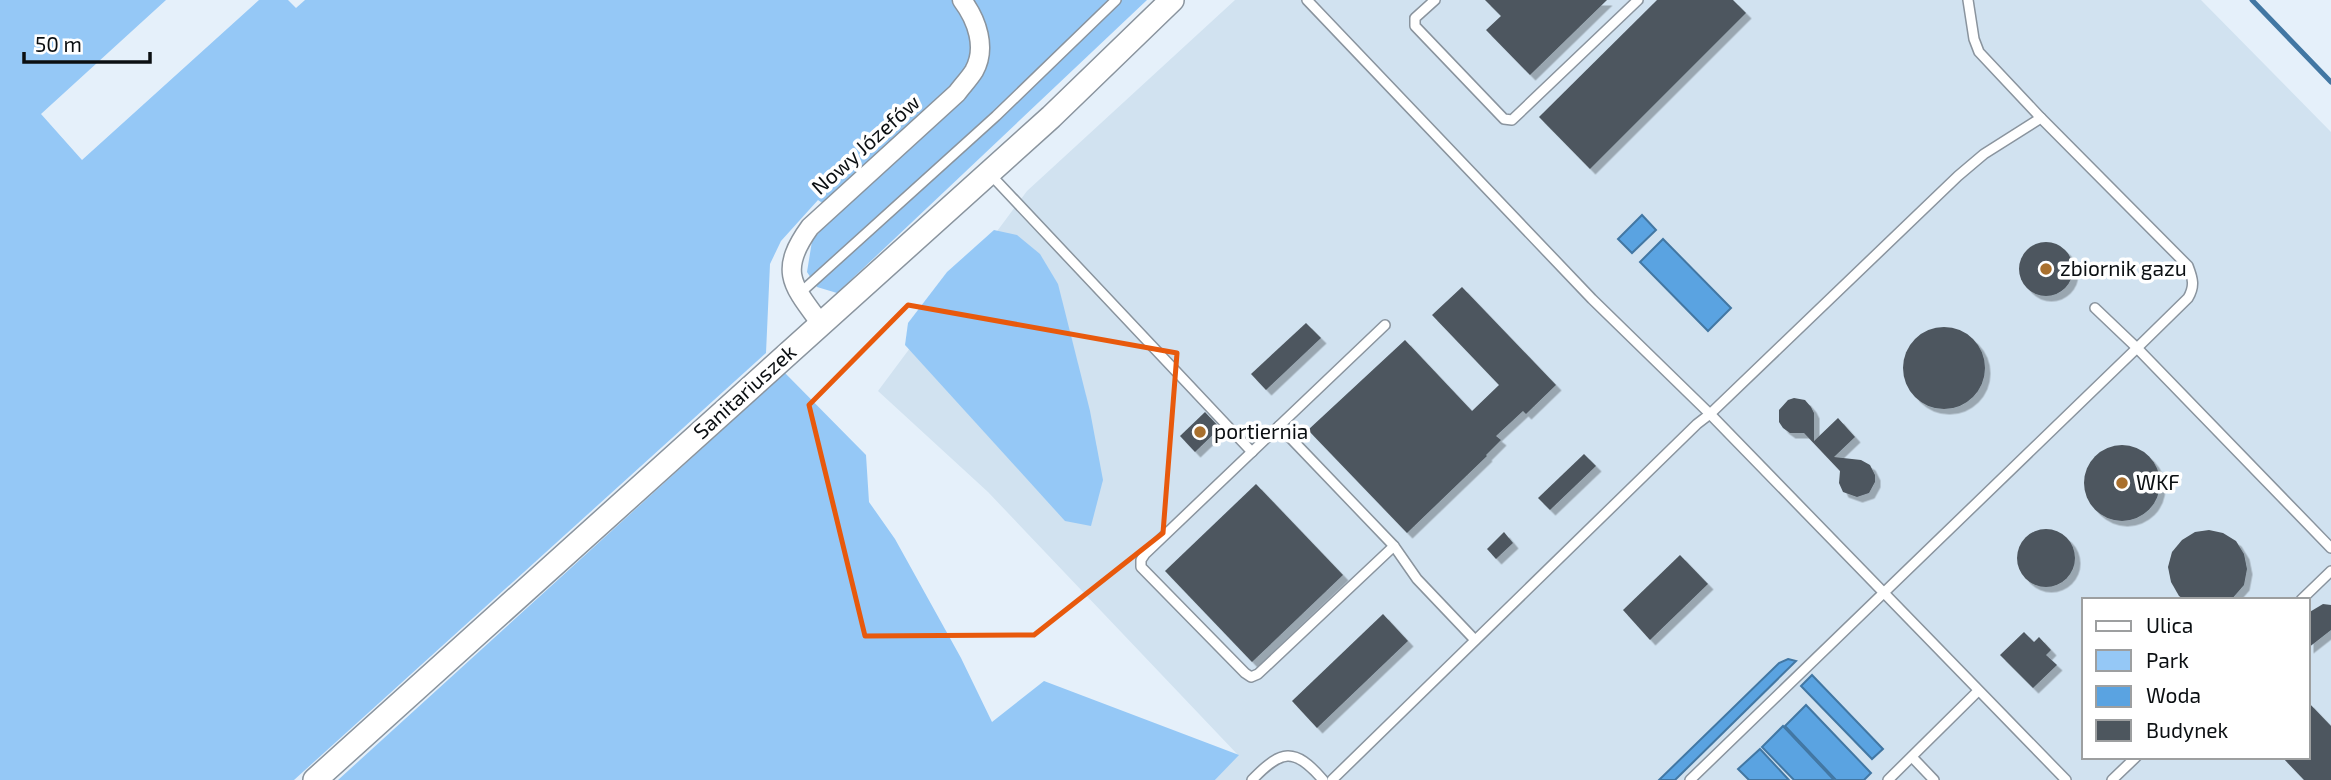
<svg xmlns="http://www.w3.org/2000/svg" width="2331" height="780" font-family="'Exo 2',sans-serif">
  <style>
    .built { fill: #d1e2f0; fill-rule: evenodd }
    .green { fill: #95c8f6 }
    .water { fill: #5aa3e1; stroke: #4277a3; stroke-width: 2 }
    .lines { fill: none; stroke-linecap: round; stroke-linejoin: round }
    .stream { stroke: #4277a3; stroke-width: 5 }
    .building { fill: #4d565e; filter: url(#shadow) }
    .lane-casing { stroke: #8a949e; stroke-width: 12 }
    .street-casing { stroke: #8a949e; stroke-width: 21 }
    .secondary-casing { stroke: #8a949e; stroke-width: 26 }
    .lane { stroke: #fff; stroke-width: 9 }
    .street { stroke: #fff; stroke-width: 18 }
    .secondary { stroke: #fff; stroke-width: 23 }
    .marked { fill: none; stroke: #e8590c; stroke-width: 5; stroke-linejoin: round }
    .poi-dot { fill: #a9702e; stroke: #fff; stroke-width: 2.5 }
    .labels { text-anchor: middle; stroke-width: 7; stroke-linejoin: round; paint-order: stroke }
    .street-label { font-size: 21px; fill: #0b0f12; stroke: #fff }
    .poi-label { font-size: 21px; fill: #0b0f12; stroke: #fff; text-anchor: start }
  </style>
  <defs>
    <filter id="shadow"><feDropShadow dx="5.5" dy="5.5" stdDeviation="0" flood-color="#0004"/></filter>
  </defs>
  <rect width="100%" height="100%" fill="#e5f0fa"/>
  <path class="built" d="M1235,0H2201L2331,132V780H1215L1238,755L988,492L878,391L1027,191ZM2084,600H2308V757H2084Z"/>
  <g class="green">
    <polygon points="0,0 166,0 41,114 82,160 259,0 288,0 296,8 305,0 1147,0 837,293 817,287 807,272 812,241 836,212 818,200 781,241 770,264 766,353 294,780 0,780"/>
    <polygon points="994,230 1017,235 1040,254 1058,284 1090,411 1103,480 1091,526 1065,521 905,345 908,323 947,272"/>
    <polygon points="785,373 866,455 869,502 895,539 961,658 992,722 1044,681 1239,755 1215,780 338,780"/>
  </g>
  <g class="water">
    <polygon points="1642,215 1656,230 1632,253 1618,239"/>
    <polygon points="1663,239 1731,308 1708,331 1640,262"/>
    <polygon points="1788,659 1796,661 1675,780 1659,780 1779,663"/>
    <polygon points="1812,675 1883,749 1872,759 1801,686"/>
    <polygon points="1806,705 1871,773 1864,780 1836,780 1785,726"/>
    <polygon points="1783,726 1834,780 1794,780 1762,747"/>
    <polygon points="1760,749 1789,780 1749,780 1738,769"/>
  </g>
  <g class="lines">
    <polyline class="stream" points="2252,0 2331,82"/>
  </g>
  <g class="building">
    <polygon points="1485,0 1607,0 1530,75 1486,30 1501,16"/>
    <polygon points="1657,0 1733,0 1746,13 1590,169 1539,117"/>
    <circle cx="2046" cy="269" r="27"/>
    <polygon points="1462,287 1556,385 1526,414 1523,411 1496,436 1501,440 1486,455 1487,456 1407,533 1308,430 1405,340 1472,411 1499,385 1432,315"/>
    <polygon points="1306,323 1321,338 1266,390 1251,374"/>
    <circle cx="1944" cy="368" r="41"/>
    <polygon points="1794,398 1805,400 1811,407 1814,413 1814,441 1838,418 1855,437 1834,457 1861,460 1870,465 1875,475 1875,482 1869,493 1857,497 1843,492 1839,483 1840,471 1804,433 1790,433 1783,428 1779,422 1779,410 1788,400"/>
    <polygon points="1205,412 1220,428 1195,452 1180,436"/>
    <circle cx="2122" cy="483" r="38"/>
    <polygon points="1584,454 1596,466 1550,510 1538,498"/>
    <polygon points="1256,484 1343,575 1252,662 1165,571"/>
    <circle cx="2046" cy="558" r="29"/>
    <polygon points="2209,530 2223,533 2236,541 2244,554 2247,569 2244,585 2231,600 2185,600 2179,596 2171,582 2168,567 2172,552 2182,540 2195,532"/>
    <polygon points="1504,532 1513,543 1496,559 1487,549"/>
    <polygon points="1680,555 1708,584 1650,640 1623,610"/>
    <polygon points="2323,604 2331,605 2331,630 2308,648 2308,613"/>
    <polygon points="1383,614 1408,641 1317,728 1292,701"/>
    <polygon points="2024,632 2034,642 2039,637 2051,650 2046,655 2057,665 2033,688 2000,655"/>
    <polygon points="2308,702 2331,726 2331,780 2304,780 2282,757 2308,757"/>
  </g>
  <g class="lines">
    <defs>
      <g id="lane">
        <polyline points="1307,0 1592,299 1710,414 2066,780"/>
        <polyline points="1435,0 1415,18 1415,26 1504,119 1512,120 1638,0"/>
        <polyline points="1968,0 1974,39 1979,52 2041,118"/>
        <polyline points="990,174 1252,452"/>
        <polyline points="799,294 996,116 1116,0"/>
        <polyline points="2095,308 2137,348 2331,548"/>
        <polyline points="1385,325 1279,426 1394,546 1417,579 1475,640"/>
        <polyline points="1279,426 1145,554 1141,560 1141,567 1245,673 1251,677 1258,674 1394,546"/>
        <polyline points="2301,600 2331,571"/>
        <polyline points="1912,757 1934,780"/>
        <path d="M1252,780C1281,750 1294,746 1323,780"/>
        <path d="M1332,780L1697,424L1710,414L1958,176L1984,154L2041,118L2188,266C2193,279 2195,286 2188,298L2137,348L1690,780"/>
        <polyline points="1888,780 1978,691"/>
        <polyline points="2112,780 2136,757"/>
      </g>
      <path id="street" d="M821,324C792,285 778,271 810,227L957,93C962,86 969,79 974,71C987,48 977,20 962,0"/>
      <polyline id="secondary" points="315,780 1051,117 1172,0"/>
    </defs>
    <use href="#lane" class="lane-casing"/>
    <use href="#street" class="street-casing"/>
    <use href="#secondary" class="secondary-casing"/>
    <use href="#lane" class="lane"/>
    <use href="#street" class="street"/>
    <use href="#secondary" class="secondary"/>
  </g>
  <path class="marked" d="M908,305L1177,353L1163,533L1034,635L865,636L809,405Z"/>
  <g class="poi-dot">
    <circle cx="2046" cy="269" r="7"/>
    <circle cx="1200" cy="432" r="7"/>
    <circle cx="2122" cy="483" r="7"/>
  </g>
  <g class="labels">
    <g class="street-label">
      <text transform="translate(866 145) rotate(-42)" y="7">Nowy Józefów</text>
      <text transform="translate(745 392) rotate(-42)" y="7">Sanitariuszek</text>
    </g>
    <g class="poi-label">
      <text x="2060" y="276">zbiornik gazu</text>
      <text x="1214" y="439">portiernia</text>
      <text x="2136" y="490">WKF</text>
    </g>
  </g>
  <rect x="2082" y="598" width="228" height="161" fill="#ffffff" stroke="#9d9fa0" stroke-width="2"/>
  <rect x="2096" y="621" width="35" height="10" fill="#ffffff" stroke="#9d9fa0" stroke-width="2"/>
  <text x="2146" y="633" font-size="21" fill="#0b0f12">Ulica</text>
  <rect x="2096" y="650" width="35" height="21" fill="#95c8f6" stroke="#9d9fa0" stroke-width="2"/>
  <text x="2146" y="668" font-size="21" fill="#0b0f12">Park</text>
  <rect x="2096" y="686" width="35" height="21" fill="#5aa3e1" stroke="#9d9fa0" stroke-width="2"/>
  <text x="2146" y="703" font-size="21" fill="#0b0f12">Woda</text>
  <rect x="2096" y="720" width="35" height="21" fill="#4d565e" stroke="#9d9fa0" stroke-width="2"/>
  <text x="2146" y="738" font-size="21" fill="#0b0f12">Budynek</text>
  <path d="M24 52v10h126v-10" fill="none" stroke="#0b0f12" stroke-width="3.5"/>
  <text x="35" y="52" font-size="21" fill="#0b0f12" stroke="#ffffff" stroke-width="5" paint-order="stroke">50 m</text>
</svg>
